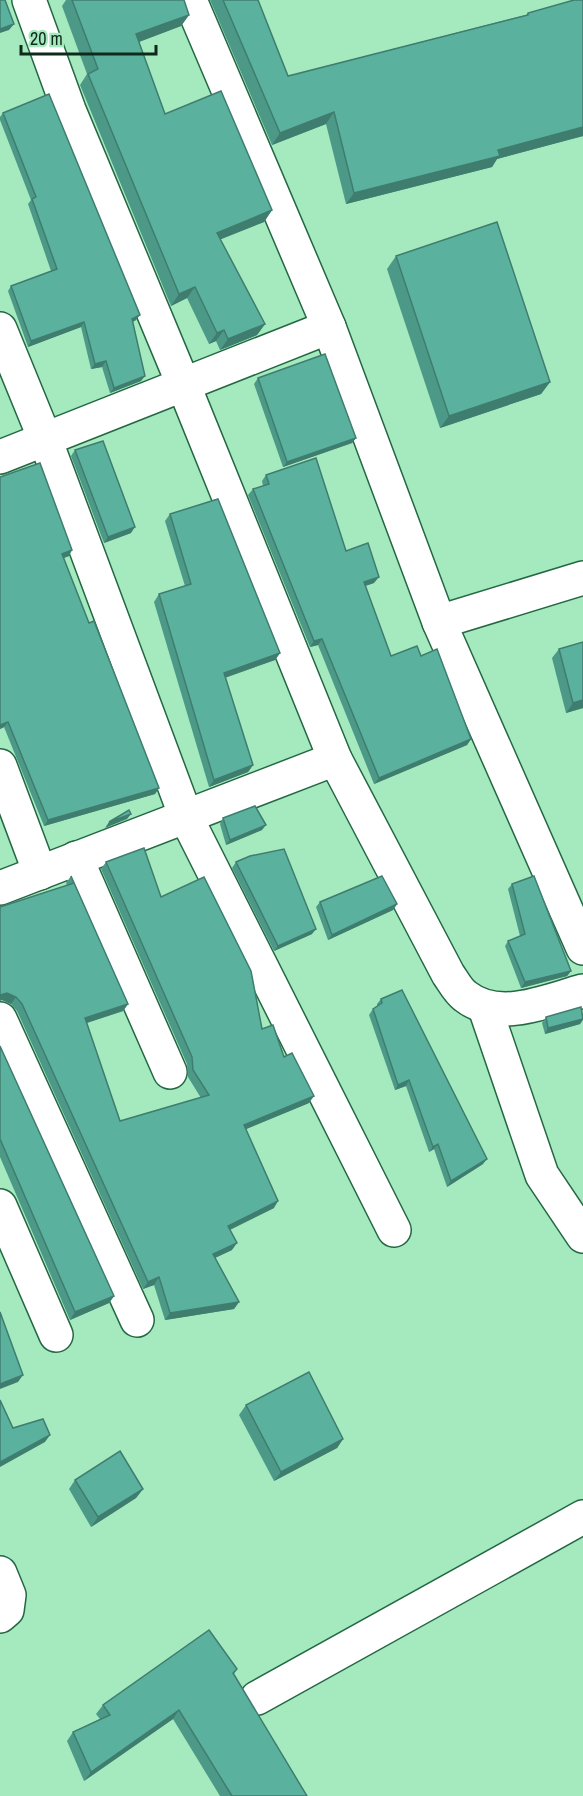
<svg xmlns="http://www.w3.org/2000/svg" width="583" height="1796" font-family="'Archivo Narrow',sans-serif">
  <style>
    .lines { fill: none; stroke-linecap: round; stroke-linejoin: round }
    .minor-casing { stroke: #246843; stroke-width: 36 }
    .minor { stroke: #fff; stroke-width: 33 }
    .wall { fill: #4d9988 }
    .shaded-wall { fill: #3f7d6f }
    .building { fill: #5ab29e; stroke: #3f7d6f; stroke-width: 1.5 }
  </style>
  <rect width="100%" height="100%" fill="#a5e9be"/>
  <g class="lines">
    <defs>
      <g id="minor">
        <path d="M29,0L69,110L184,386L335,759L448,974C453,981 458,991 465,996C499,1023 546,1001 583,991"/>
        <polyline points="190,0 329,327 439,622 583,948"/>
        <polyline points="0,329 45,439 186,817 394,1230"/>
        <polyline points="0,457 329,327"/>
        <polyline points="439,622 583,578"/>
        <polyline points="0,766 40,873"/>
        <polyline points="76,858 170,1072"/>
        <polyline points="0,888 335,759"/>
        <polyline points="485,1008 542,1175 583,1236"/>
        <polyline points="0,1019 137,1320"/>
        <polyline points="0,1206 56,1335"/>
        <polyline points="0,1573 9,1595 7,1610 0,1616"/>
        <polyline points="257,1698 583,1517"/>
      </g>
    </defs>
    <use href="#minor" class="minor-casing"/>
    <use href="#minor" class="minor"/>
  </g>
  <g class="wall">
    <polygon points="66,0 184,0 189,15 181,26 139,42 165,114 272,210 264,222 220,239 265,324 257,335 220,350 216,341 209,344 187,298 171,306 80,85 87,74 62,6"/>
    <polygon points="210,0 258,0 288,76 526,15 528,13 583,0 583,136 497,159 492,167 346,204 326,124 272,145"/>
    <polygon points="3,113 136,320 133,322 141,381 110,393 102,367 91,369 81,327 28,347 8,291 11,286 51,271 28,204 31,200 0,120 0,117"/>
    <polygon points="396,256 550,382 541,394 440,428 387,269"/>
    <polygon points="258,378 356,438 352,443 283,467 254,384"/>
    <polygon points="75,450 131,533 104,543 71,456"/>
    <polygon points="266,475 346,551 374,583 365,586 391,656 421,656 471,739 467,745 374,784 318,645 310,647 248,495 253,489 263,486 262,481"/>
    <polygon points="0,477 69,556 64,558 89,623 159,788 155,794 44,826 4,727 0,729"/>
    <polygon points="170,514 280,653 275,660 225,678 253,765 248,772 209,787 154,602 159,594 185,586 165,521"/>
    <polygon points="583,642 583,708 566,713 552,658 559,649"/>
    <polygon points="223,818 262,830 226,845 220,824"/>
    <polygon points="106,862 161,897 262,1029 284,1057 309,1103 246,1129 274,1208 230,1230 232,1250 215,1258 239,1302 234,1309 165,1320 154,1285 143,1289 17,1011 11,1004 2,1000 67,885 66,883 71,876 128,1004 123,1011 87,1023 120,1121 201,1098 188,1077 187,1064 101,869"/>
    <polygon points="236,862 312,934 274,951 232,868"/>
    <polygon points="512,884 571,971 567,976 521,988 505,946 508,941 520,936 508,889"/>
    <polygon points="320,902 397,904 393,910 328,940 316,907"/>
    <polygon points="381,999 483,1164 447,1187 434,1149 429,1152 406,1086 395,1090 369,1015 373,1009 377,1006 377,1004"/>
    <polygon points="583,1015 583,1020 580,1024 545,1034 542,1023 546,1017"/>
    <polygon points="0,1046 114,1296 109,1303 70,1320 0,1157"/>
    <polygon points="246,1405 343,1439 337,1448 274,1481 239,1415"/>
    <polygon points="75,1480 143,1489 136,1498 91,1527 69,1489"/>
    <polygon points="237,1669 234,1674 307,1796 220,1796 173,1719 84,1781 67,1741 73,1732 100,1719 96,1714 103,1705"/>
  </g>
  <g class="shaded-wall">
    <polygon points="189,15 181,26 128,46 136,34"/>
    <polygon points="14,24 9,30 0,33 0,29"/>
    <polygon points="334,112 326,124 272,145 280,133"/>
    <polygon points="583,127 583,136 497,159 492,167 346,204 354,193 498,150"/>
    <polygon points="272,210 264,222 209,244 217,233"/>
    <polygon points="195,287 187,298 171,306 179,294"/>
    <polygon points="140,315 136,320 128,324 132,319"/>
    <polygon points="84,322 81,327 28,347 31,341"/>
    <polygon points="265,324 257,335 220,350 228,339"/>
    <polygon points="224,330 216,341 209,344 217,333"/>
    <polygon points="106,361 102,367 91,369 95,364"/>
    <polygon points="145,376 141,381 110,393 114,388"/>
    <polygon points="550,382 541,394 440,428 449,416"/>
    <polygon points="356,438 352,443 283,467 287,462"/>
    <polygon points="135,527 131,533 104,543 108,537"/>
    <polygon points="72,550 69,556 58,560 62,554"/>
    <polygon points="379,577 374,583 359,588 364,582"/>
    <polygon points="322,639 318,645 310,647 314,641"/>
    <polygon points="280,653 275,660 218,680 224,673"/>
    <polygon points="583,700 583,708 566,713 573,703"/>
    <polygon points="8,722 4,727 0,729 0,725"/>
    <polygon points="471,739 467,745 374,784 379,778"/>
    <polygon points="253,765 248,772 209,787 214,780"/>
    <polygon points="159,788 155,794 44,826 48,820"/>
    <polygon points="131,814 127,819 105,828 109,822"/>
    <polygon points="266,825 262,830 226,845 230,840"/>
    <polygon points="397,904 393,910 328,940 332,935"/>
    <polygon points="316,929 312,934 274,951 278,946"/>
    <polygon points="571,971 567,976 521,988 525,982"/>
    <polygon points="7,993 16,997 11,1004 2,1000 0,1001 0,995"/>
    <polygon points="128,1004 123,1011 80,1025 85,1018"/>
    <polygon points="583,1019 580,1024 545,1034 548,1028"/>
    <polygon points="409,1080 406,1086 395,1090 398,1085"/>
    <polygon points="314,1096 309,1103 239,1132 244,1125"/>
    <polygon points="438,1144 434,1149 429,1152 433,1147"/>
    <polygon points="487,1159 483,1164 447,1187 451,1181"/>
    <polygon points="278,1201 274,1208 223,1233 228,1226"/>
    <polygon points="237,1243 232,1250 208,1261 213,1254"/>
    <polygon points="159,1277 154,1285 143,1289 148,1282"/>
    <polygon points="114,1296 109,1303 70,1320 75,1312"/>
    <polygon points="239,1302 234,1309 165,1320 170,1313"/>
    <polygon points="23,1375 18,1382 0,1389 0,1384"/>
    <polygon points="50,1435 45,1442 0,1467 0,1462"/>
    <polygon points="343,1439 337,1448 274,1481 281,1472"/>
    <polygon points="143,1489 136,1498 91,1527 98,1517"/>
    <polygon points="179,1710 173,1719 84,1781 91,1772"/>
  </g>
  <g class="building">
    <polygon points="0,0 5,0 14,24 0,29"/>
    <polygon points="72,0 184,0 189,15 136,34 165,114 221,91 272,210 217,233 265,324 228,339 224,330 217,333 195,287 179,294 88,74 98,69"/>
    <polygon points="223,0 258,0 288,76 528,15 528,13 574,0 583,0 583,127 498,150 500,156 354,193 334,112 280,133"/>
    <polygon points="49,94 140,315 132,319 145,376 114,388 106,361 95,364 84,322 31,341 11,286 57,269 32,199 36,197 3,113"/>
    <polygon points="497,222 550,382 449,416 396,256"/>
    <polygon points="325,354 356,438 287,462 258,378"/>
    <polygon points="103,441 135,527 108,537 75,450"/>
    <polygon points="316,458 346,551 368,543 379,577 364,582 391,656 417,646 421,656 437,649 471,739 379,778 322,639 314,641 253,489 269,484 266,475"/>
    <polygon points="40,463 72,550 62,554 89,623 94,621 159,788 48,820 8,722 0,725 0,477"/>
    <polygon points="218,499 280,653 224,673 253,765 214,780 159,594 191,584 170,514"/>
    <polygon points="583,642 583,700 573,703 559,649"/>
    <polygon points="255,806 266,825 230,840 223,818"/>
    <polygon points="129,810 131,814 109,822"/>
    <polygon points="144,848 161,897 204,877 251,971 262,1029 273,1025 284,1057 292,1053 314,1096 244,1125 278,1201 228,1226 237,1243 213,1254 239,1302 170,1313 159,1277 148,1282 22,1004 16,997 7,993 0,995 0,907 74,883 71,876 128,1004 85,1018 120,1121 209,1095 193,1070 192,1057 106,862"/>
    <polygon points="284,849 316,929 278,946 236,862 250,856"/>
    <polygon points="382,876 397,904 332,935 320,902"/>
    <polygon points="534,876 571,971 525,982 508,941 525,934 512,884"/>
    <polygon points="402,990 487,1159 451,1181 438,1144 433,1147 409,1080 398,1085 373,1009 382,1003 381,999"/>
    <polygon points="581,1007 583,1019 548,1028 546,1017"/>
    <polygon points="0,1046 114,1296 75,1312 0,1139"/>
    <polygon points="0,1312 23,1375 0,1384"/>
    <polygon points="309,1372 343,1439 281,1472 246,1405"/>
    <polygon points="0,1400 13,1428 43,1419 50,1435 0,1462"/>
    <polygon points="120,1451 143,1489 98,1517 75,1480"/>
    <polygon points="209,1630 237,1669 233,1673 307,1796 232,1796 179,1710 91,1772 73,1732 110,1715 103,1705"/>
  </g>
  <path d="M21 45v9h135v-9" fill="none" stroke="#0f2a1b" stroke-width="3"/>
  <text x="30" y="45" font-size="18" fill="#0f2a1b" stroke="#a5e9be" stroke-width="4.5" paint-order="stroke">20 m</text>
</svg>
